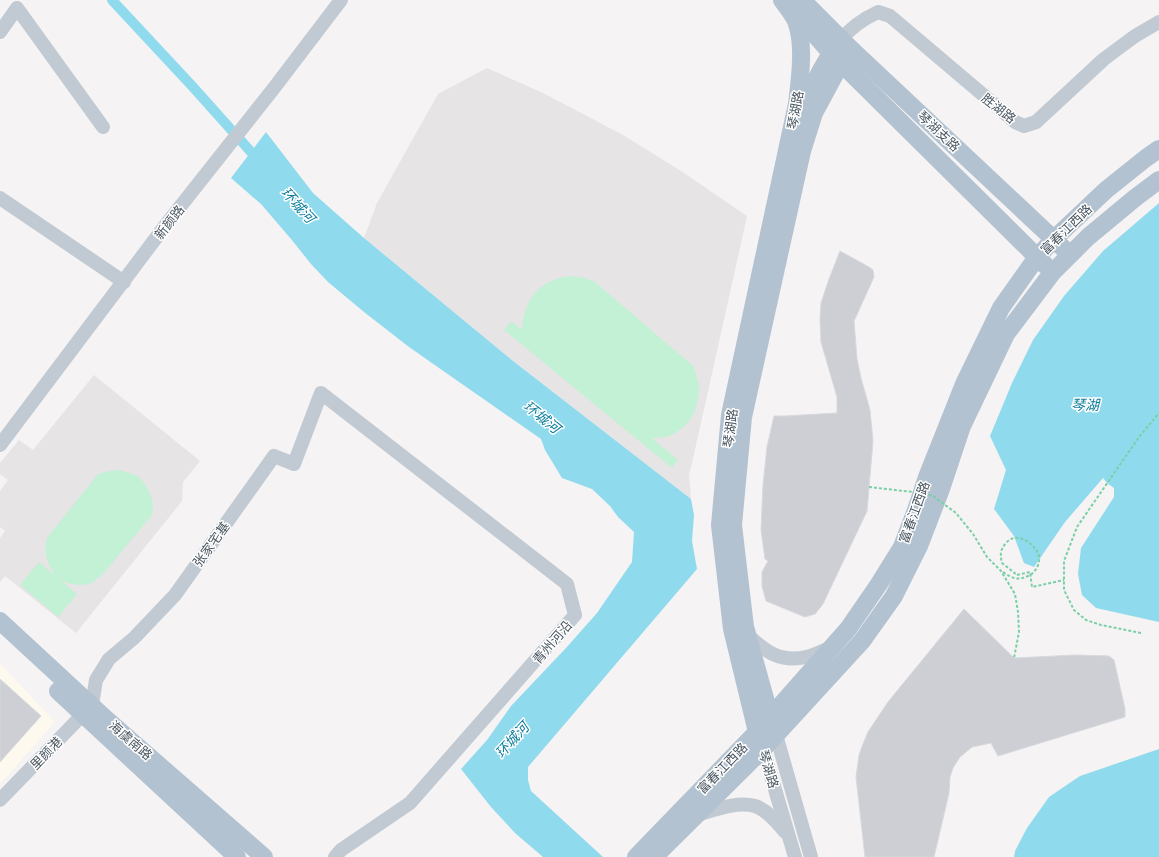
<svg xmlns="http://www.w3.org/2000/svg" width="1159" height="857" font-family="'Fira Sans','Noto Sans SC',sans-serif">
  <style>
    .commercial { fill: #fdf9ef }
    .education { fill: #e6e4e5 }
    .green { fill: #c3f1d5 }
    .water { fill: #90daee }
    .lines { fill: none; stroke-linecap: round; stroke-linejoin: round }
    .canal { stroke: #90daee; stroke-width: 10 }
    .building { fill: #cdcfd5; stroke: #d7d9de }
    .path { stroke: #7ad0a6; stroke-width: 2; stroke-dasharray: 3 2; stroke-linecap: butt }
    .minor { stroke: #c1cad2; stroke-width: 14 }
    .major { stroke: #b3c2d1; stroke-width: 18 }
    .path-bridge { stroke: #7ad0a6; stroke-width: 2; stroke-dasharray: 3 2; stroke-linecap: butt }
    .labels { text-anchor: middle; stroke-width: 3; stroke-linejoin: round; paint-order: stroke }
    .street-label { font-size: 13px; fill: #4a5661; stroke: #fff }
    .water-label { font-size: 14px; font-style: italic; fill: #0c7c9b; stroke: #fff }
  </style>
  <rect width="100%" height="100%" fill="#f5f3f3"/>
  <polygon class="commercial" points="0,663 55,722 0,784"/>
  <g class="education">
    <polygon points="487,68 543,93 623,135 681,171 747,216 692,463 689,474 691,499 513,361 364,238 377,203 438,94"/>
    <polygon points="94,375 200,461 183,482 182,501 76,633 5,576 0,582 0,538 5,531 0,527 0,491 8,480 0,474 0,463 19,440 33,450"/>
  </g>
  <g class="green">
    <path d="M570,276L585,278L595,282L692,365L695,371L699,385V394L696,408L693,415L684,427L672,435L666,437L652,438L678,460L672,468L504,330L511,321L522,330C524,300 538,280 570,276Z"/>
    <path d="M119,470C125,472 131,473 137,476C145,481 153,496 153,506C153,509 152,512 152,515L102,575L90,584L78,585L67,583L59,579L77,594L58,617L20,585L39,562L55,576C47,560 43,556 47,538L98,474L109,471Z"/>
  </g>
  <g class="water">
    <polygon points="266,132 313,193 364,238 513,361 691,499 694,515 692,541 697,569 528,767 528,780 531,791 603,857 543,857 515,833 491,807 461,769 487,740 511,706 566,648 597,613 632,562 634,532 618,517 610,506 592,489 562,478 545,450 541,439 409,347 364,312 328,282 311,264 291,239 261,204 231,178"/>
    <polygon points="1159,203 1159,622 1096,608 1082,595 1078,574 1081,548 1114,497 1114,488 1107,483 1103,478 1065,522 1034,567 1024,563 1014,536 994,509 1006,470 990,436 1012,383 1033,340 1064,296 1103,251"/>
    <polygon points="1159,749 1159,857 1014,857 1015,851 1027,828 1049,797 1080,776"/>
  </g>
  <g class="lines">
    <polyline class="canal" points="112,0 193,87 259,161"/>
  </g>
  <g class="building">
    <polygon points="840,251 869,267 873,270 874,277 854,321 857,359 861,378 870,410 873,441 867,511 823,604 815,614 805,617 766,601 762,586 762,572 768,561 765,559 761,530 763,485 767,447 774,416 785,416 837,413 837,397 821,342 820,320 821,303 829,279"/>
    <polygon points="964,609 1014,658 1075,655 1109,656 1114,660 1125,709 1125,717 998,756 991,743 972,747 960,757 953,768 950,777 949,793 934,857 865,857 856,777 859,755 863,744 868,732 888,702"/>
    <polygon points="0,679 41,716 0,762"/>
  </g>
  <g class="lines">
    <g class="path">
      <polyline points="1017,575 1030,572 1032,587 1064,580"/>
      <polyline points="1141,633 1101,625 1086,620 1074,610 1064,590 1064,561 1077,527 1139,437 1159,413"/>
    </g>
    <g class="minor">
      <polyline points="0,32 17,8 103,127"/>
      <path d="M841,40C851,27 863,19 878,12L890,16L1015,122L1024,126L1036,122L1104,59L1135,36L1159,22"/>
      <polyline points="0,198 124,282"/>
      <polyline points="0,445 168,222 274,88 341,0"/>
      <path d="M747,634C764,651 780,663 806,657C815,655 824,650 832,647"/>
      <polyline points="776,735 811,857"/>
      <polyline points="763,749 795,857"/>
      <polyline points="0,800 92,705 96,680 109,659 134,638 175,595 274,456 294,464 321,393 567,584 575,615 410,803 341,850 335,857"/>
      <path d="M697,815C714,810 737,801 755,806C767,810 777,822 785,832"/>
    </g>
    <g class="major">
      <polyline points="802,0 852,50 1063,248"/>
      <polyline points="796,13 831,53 1045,265"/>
      <path d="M801,112C812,89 822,64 838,44"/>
      <polyline points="0,621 106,719 264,857"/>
      <polyline points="58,691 237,857"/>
      <polyline points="773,727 745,627 733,525 743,417 802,151 814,113 841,63 852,50"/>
      <path d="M760,741L757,732L732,629L720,525L730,415L797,104C800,79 805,44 796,21C793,14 787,7 782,0"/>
      <polyline points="636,857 757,732 848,629 879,584 902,547 916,510 927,477 964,384 1001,308 1037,257 1054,239 1106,190 1146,158 1159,149"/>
      <polyline points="654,857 763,749 862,641 894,596 919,546 941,489 962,426 1006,334 1052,273 1088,237 1135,198 1159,180"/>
    </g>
    <g class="path-bridge">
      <polyline points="869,487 913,492 933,496 956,513 973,534 987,557 1001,571 1015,594 1018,612 1019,632 1014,658"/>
      <path d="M1003,572C1012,578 1017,581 1028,576C1036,573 1042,561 1038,553C1032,542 1016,531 1006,543C1000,550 1000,555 1002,563L1017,575"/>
    </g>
  </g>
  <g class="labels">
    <g class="street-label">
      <text transform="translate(999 108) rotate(38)" y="5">胜湖路</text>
      <text transform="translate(795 110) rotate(-80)" y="5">琴湖路</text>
      <text transform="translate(939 131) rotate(43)" y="5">琴湖支路</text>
      <text transform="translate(169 222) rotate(-52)" y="5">新颜路</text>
      <text transform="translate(1066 229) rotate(-44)" y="5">富春江西路</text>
      <text transform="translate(730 428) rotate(-83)" y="5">琴湖路</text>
      <text transform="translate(914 512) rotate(-70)" y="5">富春江西路</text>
      <text transform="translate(211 544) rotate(-54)" y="5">张家宅基</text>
      <text transform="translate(552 642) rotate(-49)" y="5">青州河沿</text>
      <text transform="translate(131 740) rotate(41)" y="5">海虞南路</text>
      <text transform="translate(46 753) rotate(-46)" y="5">里颜港</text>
      <text transform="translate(722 768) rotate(-46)" y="5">富春江西路</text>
      <text transform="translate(769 769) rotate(73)" y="5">琴湖路</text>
    </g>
    <g class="water-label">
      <text transform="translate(298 205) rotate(48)" y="5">环城河</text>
      <text x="1085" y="410">琴湖</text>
      <text transform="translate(542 417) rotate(39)" y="5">环城河</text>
      <text transform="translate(512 740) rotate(-48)" y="5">环城河</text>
    </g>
  </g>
</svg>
